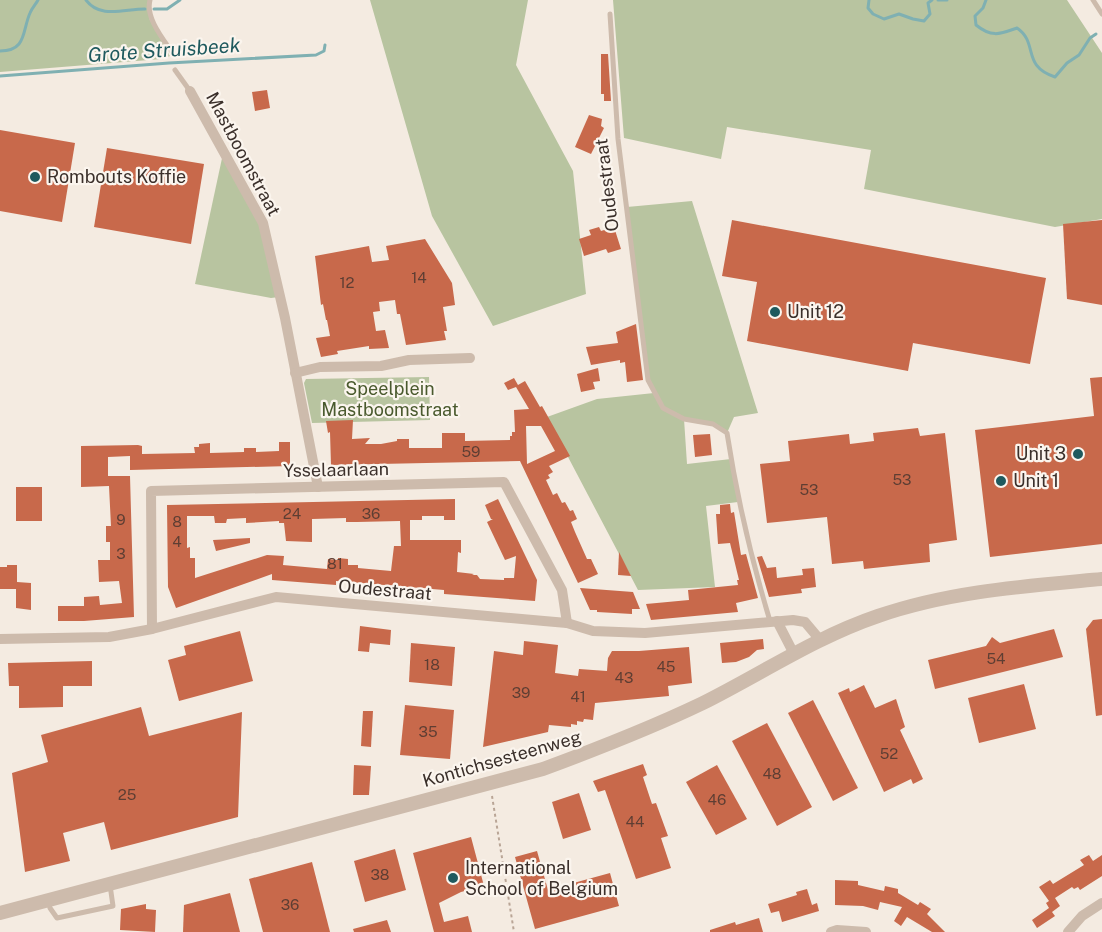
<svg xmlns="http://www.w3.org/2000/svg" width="1102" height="932" font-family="'Public Sans',sans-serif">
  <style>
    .green { fill: #b8c4a0 }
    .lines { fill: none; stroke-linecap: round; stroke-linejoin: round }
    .stream { stroke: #7fb0b2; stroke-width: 3 }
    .building { fill: #c8694b; fill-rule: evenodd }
    .path { stroke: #b9a596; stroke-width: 2; stroke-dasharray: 3 3; stroke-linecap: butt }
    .service { stroke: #cdbbac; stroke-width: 5 }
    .minor { stroke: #cdbbac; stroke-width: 10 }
    .tertiary { stroke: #cdbbac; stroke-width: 14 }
    .poi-dot { fill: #1f5a5e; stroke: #fbf5ee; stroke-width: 2 }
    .labels { text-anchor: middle; stroke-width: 4.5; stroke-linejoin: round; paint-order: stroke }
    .number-label { font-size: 15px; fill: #5e3e33 }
    .street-label { font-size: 18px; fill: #3b302b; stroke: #fbf5ee }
    .poi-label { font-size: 18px; fill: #3b302b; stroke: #fbf5ee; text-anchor: start }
    .park-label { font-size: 18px; fill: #4a5a2e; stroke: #fbf5ee }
    .water-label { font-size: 20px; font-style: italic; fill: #1f5a5e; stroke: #fbf5ee }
  </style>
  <rect width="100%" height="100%" fill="#f4ebe1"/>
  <g class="green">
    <polygon points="0,0 150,0 149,18 170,56 161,59 0,72"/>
    <polygon points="370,0 528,0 516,65 573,171 586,294 493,326 432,216"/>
    <polygon points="613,0 1067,0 1102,53 1102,219 1055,227 864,189 871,150 727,127 721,159 624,138"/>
    <polygon points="224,149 263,223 279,297 271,298 195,284"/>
    <polygon points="692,201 758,413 734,417 727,433 713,424 684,419 687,464 731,459 738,502 706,506 715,587 638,590 547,417 597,399 654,393 648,380 627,207"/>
    <polygon points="429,377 430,420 312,423 304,383 306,379"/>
  </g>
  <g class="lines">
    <g class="stream">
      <path d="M86,0C100,19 124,9 145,9"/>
      <polyline points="869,0 868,8 873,14 884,19 899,14 913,19 924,21 930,14 928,3 932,0"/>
      <polyline points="938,0 947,0"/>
      <path d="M986,0L983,8L975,16L976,25C992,38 1000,34 1017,28C1039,43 1021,66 1055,77L1067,63L1079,55L1090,38L1096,34"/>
      <polyline points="154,9 167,9 180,0"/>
      <path d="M0,51C27,51 22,31 30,13C32,8 36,4 38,0"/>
      <polyline points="0,76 169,63 316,55 324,51 325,45"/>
    </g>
  </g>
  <g class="building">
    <polygon points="601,54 608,54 611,101 604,101 604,94 601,94"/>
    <polygon points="267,90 270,108 255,111 252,92"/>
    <polygon points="589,115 602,119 601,126 604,128 591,154 575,147"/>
    <polygon points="0,130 75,143 62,222 0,211"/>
    <polygon points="107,148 204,164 191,244 94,227"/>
    <polygon points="732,220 1046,278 1030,364 913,343 908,371 747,341 757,282 722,276"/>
    <polygon points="1102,220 1102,305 1067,299 1063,224"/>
    <polygon points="599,227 601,231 614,227 621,249 608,253 606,249 584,256 579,239 591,235 589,230"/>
    <polygon points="425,239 452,283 455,305 443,307 447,331 444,331 446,340 406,345 400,314 397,314 395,300 379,302 380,311 373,312 376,331 385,330 389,348 369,349 369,346 337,351 338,354 321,357 316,338 330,336 327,320 326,320 323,304 321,305 315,256 369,246 372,262 389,260 386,246"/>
    <polygon points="636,324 643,380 627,382 625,362 620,363 620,360 591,365 586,347 618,343 616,332"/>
    <polygon points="598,368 600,381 593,382 595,389 581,392 577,374"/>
    <polygon points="1102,377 1102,544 990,557 975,430 1094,416 1090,378"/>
    <path d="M514,378L518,385L525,381L540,407L542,406L570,456L549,466L553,472L548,475L550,478L546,480L553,495L557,493L562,503L565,502L570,511L573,510L577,519L571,522L575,532L587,559H591L598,574L578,583L520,461L331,465L330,432L328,433L326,421L353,420L352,439L370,438L365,444H381L397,441V439H409V448H442V433H465V441L510,440V436H512V432H515L514,410L529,409L516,387L508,390L504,383ZM526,426H541L555,451L527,464Z"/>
    <polygon points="918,428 920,436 945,433 957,540 929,544 930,562 864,569 863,561 832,564 827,517 767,523 760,464 790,461 788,441 849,434 850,444 874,441 873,433"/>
    <polygon points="710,434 712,455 695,457 693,435"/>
    <polygon points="279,442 290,442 290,466 130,470 130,456 108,457 108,476 130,476 134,617 84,621 58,621 58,606 84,606 84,597 99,596 100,605 122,603 119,581 99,582 98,560 110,560 110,542 106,542 106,526 111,526 109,486 81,487 81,446 138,445 142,446 142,454 195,453 194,447 199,447 199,444 210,443 210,453 244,452 244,448 256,448 256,452 279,451"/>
    <rect x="16" y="487" width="26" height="34"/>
    <path d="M455,499V520H444V516H422V520H410V540H461V553L458,552L457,572L474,574L472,575H477L480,579L504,580V578H514L516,556L505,560L487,522L493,519H491L485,505L498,499L537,580L535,601L444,594V590L336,581V585L272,580V574L176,608L168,587L167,505ZM187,516H214L215,523H226L227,519L246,518V523L279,521V523H284L286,541L312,542V519L346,518V522H357L400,521L401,546H394L391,571L358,568V565H348V559L338,558V560L328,559L327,569L283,565L284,556L267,555L195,578V558H190V547L187,548Z"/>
    <polygon points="730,504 731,513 734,512 741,555 746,554 758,598 736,603 738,612 651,620 646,604 689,600 688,590 738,585 737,580 739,580 730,543 718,544 716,514 720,514 720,505"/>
    <polygon points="250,538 250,543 216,551 213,540"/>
    <polygon points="619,552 631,576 618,575"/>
    <polygon points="762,556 767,568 776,567 777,578 803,575 802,569 814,568 816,587 801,589 802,593 769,597 757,557"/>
    <polygon points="7,565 17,565 17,582 31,583 31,610 16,608 16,589 0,589 0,567 7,567"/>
    <polygon points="580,588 633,592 640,609 632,609 632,614 597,612 597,610 590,610"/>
    <polygon points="1102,619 1102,715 1096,716 1086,629 1093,620"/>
    <polygon points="360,626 391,630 390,645 370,643 369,652 358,651"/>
    <polygon points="1054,629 1063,657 935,689 928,660 986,646 992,637 1000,643"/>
    <polygon points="240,631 253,681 179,701 168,660 186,655 184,646"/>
    <polygon points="763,639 764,649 757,650 749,657 736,662 722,663 720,643"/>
    <polygon points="524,641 558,645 555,673 578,676 579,669 607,671 608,658 612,651 639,651 689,647 692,683 668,686 669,696 595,703 593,720 584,719 583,722 577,721 577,725 571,724 571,727 549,725 548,732 483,747 494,651 523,655"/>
    <polygon points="411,643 455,647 452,686 409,682"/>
    <polygon points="92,661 92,686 63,686 63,707 19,708 19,686 9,686 8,663"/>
    <polygon points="1024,684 1036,729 979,743 968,698"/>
    <polygon points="864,685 875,708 896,699 905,727 900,730 923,779 913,784 911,779 884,792 838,693 849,688 850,692"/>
    <polygon points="813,700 858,788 833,801 788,713"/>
    <polygon points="405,705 454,710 450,759 400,755"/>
    <polygon points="141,707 149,736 242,712 238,817 111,850 104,822 63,833 70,861 25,872 12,773 48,762 41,735"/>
    <polygon points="363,711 373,711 371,747 361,746"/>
    <polygon points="767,723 812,807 777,826 732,741"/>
    <polygon points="643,764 647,775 643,777 652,804 656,803 668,836 661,838 671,868 636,879 605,790 598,792 593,781"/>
    <polygon points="354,765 371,766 369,795 353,795"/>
    <polygon points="717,765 747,819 716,835 686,782"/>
    <polygon points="579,793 591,830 563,839 552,802"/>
    <polygon points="471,837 484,886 461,892 439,903 444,922 468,916 472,932 434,932 413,853"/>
    <polygon points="395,849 406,890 365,902 354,861"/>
    <polygon points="537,851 548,890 610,873 619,906 535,929 515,857"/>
    <polygon points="1089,855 1093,861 1102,855 1102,876 1080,890 1078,887 1074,889 1072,887 1055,898 1060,906 1052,912 1055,916 1037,928 1032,920 1049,908 1046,903 1049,901 1039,887 1050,880 1053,884 1084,865 1080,860"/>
    <polygon points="312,862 330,932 263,932 249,879"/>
    <polygon points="835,880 858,881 858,885 884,891 885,886 898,889 898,893 918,905 920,902 931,909 927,914 945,932 932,932 907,917 901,926 894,921 902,907 880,902 878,910 863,906 835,905"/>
    <polygon points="807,889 812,905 817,903 819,911 782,922 779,911 771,913 768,904 797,895 796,892"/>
    <polygon points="230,893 240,932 183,932 184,905"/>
    <polygon points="146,904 146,909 156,910 155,932 120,930 121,909"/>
    <polygon points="759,918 763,932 710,932 710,930 735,922 736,925"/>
    <polygon points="387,920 391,932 354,932 353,929"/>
  </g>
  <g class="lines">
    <polyline class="path" points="492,796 514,932"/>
    <g class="service">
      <path d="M150,0C145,18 164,40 174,55"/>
      <polyline points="1093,0 1102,14"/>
      <path d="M610,14L618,139L648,380L663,408L684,419L713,424L727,433C737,498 751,558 770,621"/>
      <polyline points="175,70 190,91"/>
      <polyline points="48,900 50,908 57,918 113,906 110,885"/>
    </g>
    <g class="minor">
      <polyline points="190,91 263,223 285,318 318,487"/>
      <polyline points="295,373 320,367 381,366 409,360 470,358"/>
      <polyline points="777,621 794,654"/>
      <polyline points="152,629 151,491 504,482 562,590 567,623"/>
      <polyline points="0,639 109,637 152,629 276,597 544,621 567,623 593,631 645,633 793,620 805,622 821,641"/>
      <polyline points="831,932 837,930 866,932"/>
      <polyline points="1068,932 1082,916 1102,903"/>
    </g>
    <path class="tertiary" d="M0,913L543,769C597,749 651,728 703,703C761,674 816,637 878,616C950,591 1027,586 1102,579"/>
  </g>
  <g class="poi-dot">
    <circle cx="35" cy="177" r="6"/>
    <circle cx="775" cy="312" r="6"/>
    <circle cx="1078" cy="454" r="6"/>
    <circle cx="1001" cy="481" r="6"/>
    <circle cx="453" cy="878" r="6"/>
  </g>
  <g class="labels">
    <g class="number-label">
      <text x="419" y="283">14</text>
      <text x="347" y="288">12</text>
      <text x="471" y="457">59</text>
      <text x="902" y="485">53</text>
      <text x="809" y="495">53</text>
      <text x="292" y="519">24</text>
      <text x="371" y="519">36</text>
      <text x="121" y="525">9</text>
      <text x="177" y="527">8</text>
      <text x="177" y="547">4</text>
      <text x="121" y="559">3</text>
      <text x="335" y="569">81</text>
      <text x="996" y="664">54</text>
      <text x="432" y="670">18</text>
      <text x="666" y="672">45</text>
      <text x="624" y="683">43</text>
      <text x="521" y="698">39</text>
      <text x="578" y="702">41</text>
      <text x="428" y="737">35</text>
      <text x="889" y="759">52</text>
      <text x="772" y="779">48</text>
      <text x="127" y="800">25</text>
      <text x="717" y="805">46</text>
      <text x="635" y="827">44</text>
      <text x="380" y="880">38</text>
      <text x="290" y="910">36</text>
    </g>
    <g class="street-label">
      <text transform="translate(243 154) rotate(62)" y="6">Mastboomstraat</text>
      <text transform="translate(607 185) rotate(-97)" y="6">Oudestraat</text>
      <text transform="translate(336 470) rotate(-1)" y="6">Ysselaarlaan</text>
      <text transform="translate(385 590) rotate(5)" y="6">Oudestraat</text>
      <text transform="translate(502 759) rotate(-16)" y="6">Kontichsesteenweg</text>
    </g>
    <g class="poi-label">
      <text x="47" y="183">Rombouts Koffie</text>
      <text x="787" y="318">Unit 12</text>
      <text x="1066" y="460" text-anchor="end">Unit 3</text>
      <text x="1013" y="487">Unit 1</text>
      <text x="465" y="874">International<tspan x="465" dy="21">School of Belgium</tspan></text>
    </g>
    <g class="park-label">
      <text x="390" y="395">Speelplein<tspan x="390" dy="21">Mastboomstraat</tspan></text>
    </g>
    <g class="water-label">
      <text transform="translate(164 50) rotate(-4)" y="7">Grote Struisbeek</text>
    </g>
  </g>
</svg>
